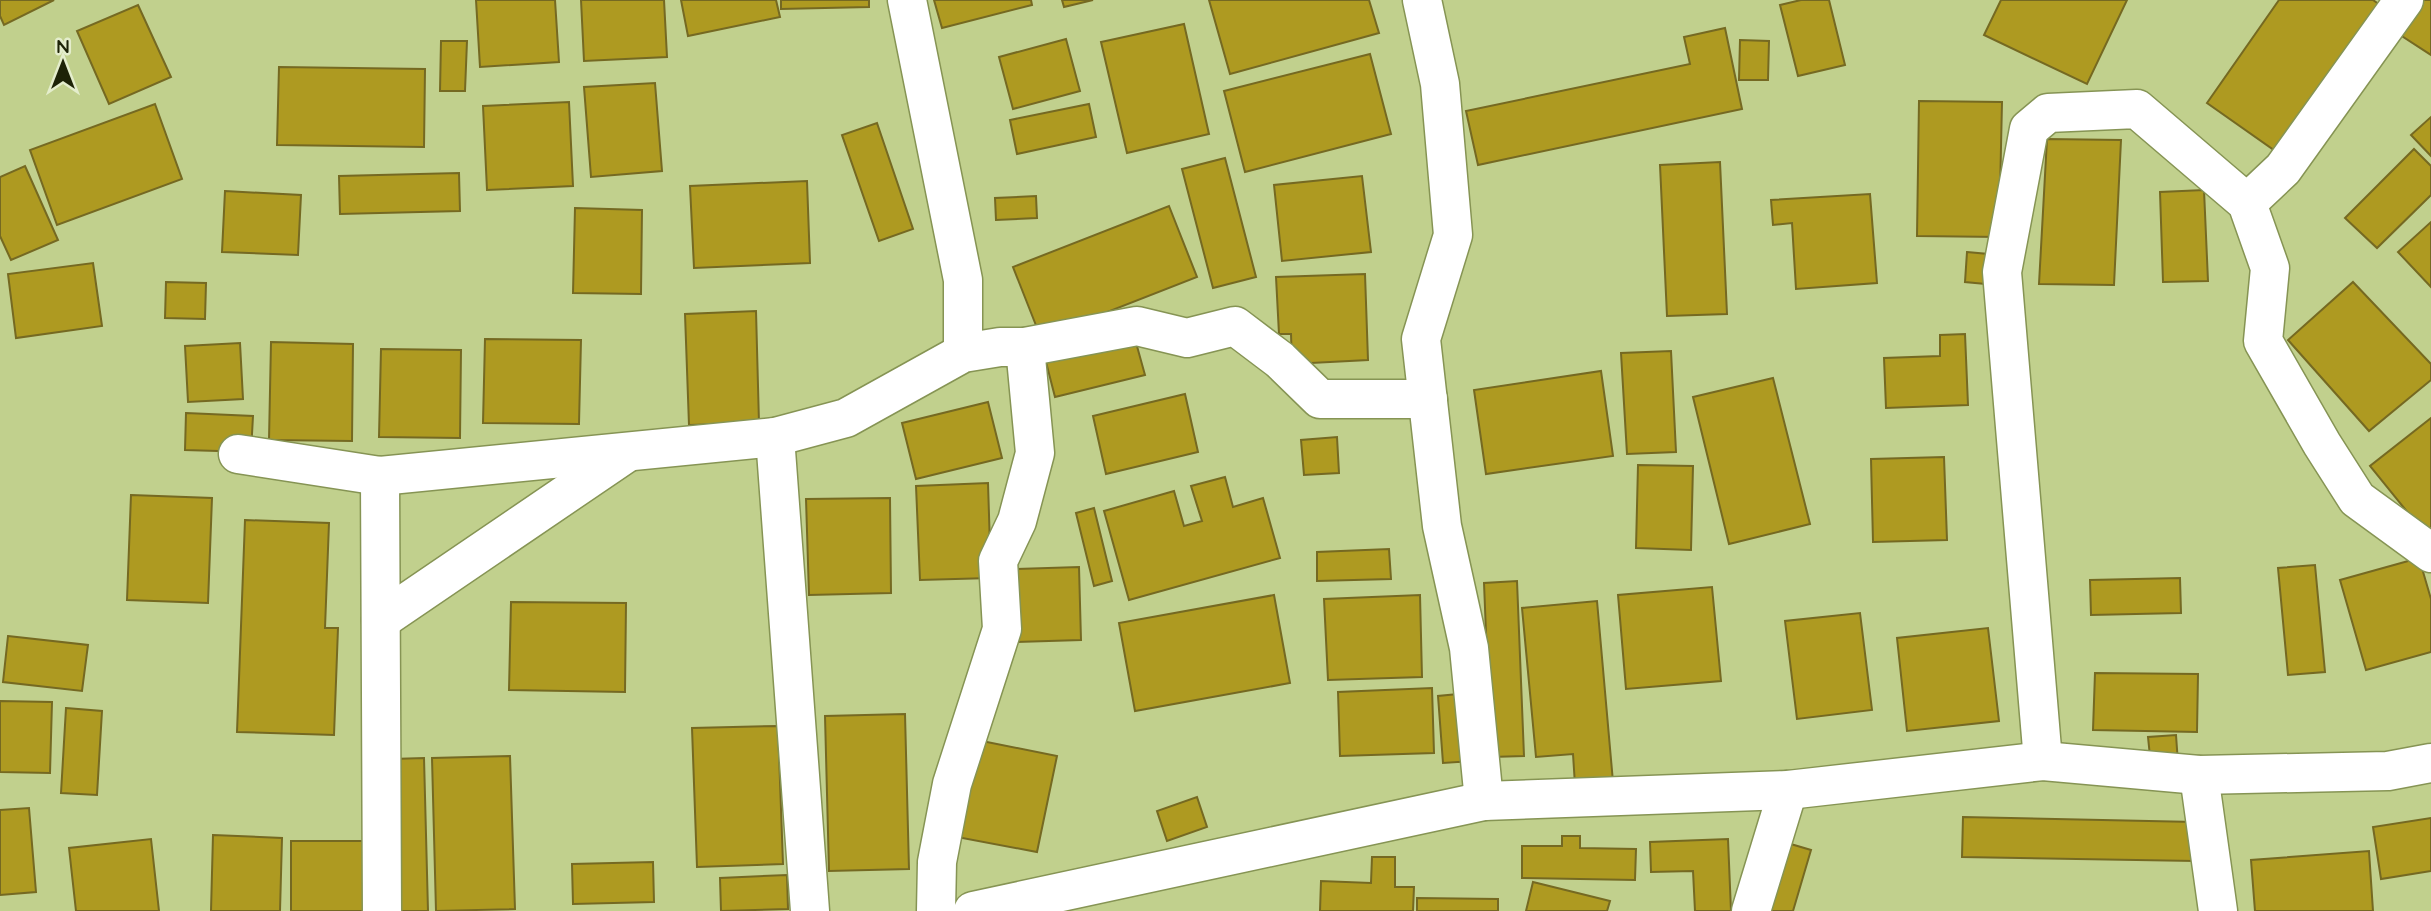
<svg xmlns="http://www.w3.org/2000/svg" width="2431" height="911" font-family="Quicksand,sans-serif">
  <style>
    .building { fill: #ae9a21; stroke: #756922; stroke-width: 2 }
    .lines { fill: none; stroke-linecap: round; stroke-linejoin: round }
    .street-casing { stroke: #869454; stroke-width: 41 }
    .street { stroke: #fff; stroke-width: 38 }
  </style>
  <rect width="100%" height="100%" fill="#c1d08d"/>
  <g class="building">
    <polygon points="0,0 54,0 4,25 0,16"/>
    <polygon points="476,0 555,0 559,62 480,67"/>
    <polygon points="581,0 664,0 667,57 584,61"/>
    <polygon points="681,0 776,0 780,17 688,36"/>
    <polygon points="781,0 869,0 869,7 781,9"/>
    <polygon points="934,0 1031,0 1032,5 942,28"/>
    <polygon points="1062,0 1093,0 1064,7"/>
    <polygon points="1209,0 1369,0 1379,33 1230,74"/>
    <polygon points="1801,0 1829,0 1845,65 1798,76 1780,5"/>
    <polygon points="2001,0 2127,0 2087,84 1984,35"/>
    <polygon points="2279,0 2373,0 2384,8 2281,155 2207,103"/>
    <polygon points="2414,0 2431,0 2431,55 2394,31"/>
    <polygon points="138,5 171,77 109,104 77,31"/>
    <polygon points="1184,24 1209,134 1127,153 1101,42"/>
    <polygon points="1725,28 1742,109 1478,165 1466,111 1690,64 1684,37"/>
    <polygon points="1066,39 1080,91 1013,109 999,57"/>
    <polygon points="1740,40 1769,41 1768,80 1739,80"/>
    <polygon points="441,41 467,41 465,91 440,91"/>
    <polygon points="1370,54 1391,134 1245,172 1224,91"/>
    <polygon points="279,67 425,69 424,147 277,145"/>
    <polygon points="655,83 662,171 591,177 584,87"/>
    <polygon points="1919,101 2002,102 1999,237 1917,236"/>
    <polygon points="569,102 573,186 487,190 483,106"/>
    <polygon points="155,104 182,179 57,225 30,150"/>
    <polygon points="1089,104 1096,137 1017,154 1010,120"/>
    <polygon points="2431,117 2431,156 2411,135"/>
    <polygon points="877,123 913,229 879,241 842,135"/>
    <polygon points="2047,139 2121,140 2114,285 2039,284"/>
    <polygon points="2414,149 2431,166 2431,195 2377,248 2345,218"/>
    <polygon points="1225,158 1256,277 1213,288 1182,169"/>
    <polygon points="1720,162 1727,314 1667,316 1660,165"/>
    <polygon points="25,166 58,240 11,260 0,236 0,177"/>
    <polygon points="459,173 460,211 340,214 339,176"/>
    <polygon points="1362,176 1371,252 1282,261 1274,185"/>
    <polygon points="807,181 810,263 694,268 690,186"/>
    <polygon points="2204,190 2208,281 2163,282 2160,192"/>
    <polygon points="225,191 301,195 298,255 222,252"/>
    <polygon points="1870,194 1877,283 1796,289 1792,223 1773,225 1771,200"/>
    <polygon points="1036,196 1037,218 996,220 995,198"/>
    <polygon points="1169,206 1197,277 1041,338 1013,267"/>
    <polygon points="575,208 642,210 641,294 573,293"/>
    <polygon points="2431,222 2431,287 2398,252"/>
    <polygon points="1967,252 1999,255 1996,285 1965,282"/>
    <polygon points="93,263 102,326 16,338 8,274"/>
    <polygon points="1365,274 1368,360 1292,364 1291,334 1279,334 1276,277"/>
    <polygon points="166,282 206,283 205,319 165,318"/>
    <polygon points="2353,282 2431,364 2431,380 2369,431 2288,340"/>
    <polygon points="756,311 759,423 689,425 685,314"/>
    <polygon points="1965,334 1968,405 1886,408 1884,358 1940,356 1940,335"/>
    <polygon points="485,339 581,340 579,424 483,423"/>
    <polygon points="1135,339 1145,375 1055,397 1046,362"/>
    <polygon points="271,342 353,344 352,441 269,440"/>
    <polygon points="240,343 243,399 188,402 185,346"/>
    <polygon points="381,349 461,350 460,438 379,437"/>
    <polygon points="1671,351 1676,452 1627,454 1621,353"/>
    <polygon points="1601,371 1613,456 1486,474 1474,390"/>
    <polygon points="1773,378 1810,524 1729,544 1693,397"/>
    <polygon points="1185,394 1198,452 1106,474 1093,416"/>
    <polygon points="988,402 1002,458 916,479 902,423"/>
    <polygon points="186,413 253,416 251,452 185,450"/>
    <polygon points="2431,418 2431,531 2426,535 2370,466"/>
    <polygon points="1337,437 1339,473 1304,475 1301,440"/>
    <polygon points="1944,457 1947,540 1873,542 1871,459"/>
    <polygon points="1638,465 1693,466 1691,550 1636,548"/>
    <polygon points="1225,477 1233,507 1263,498 1280,558 1129,600 1104,511 1174,491 1184,526 1202,521 1191,486"/>
    <polygon points="988,483 991,578 920,580 916,486"/>
    <polygon points="131,495 212,498 208,603 127,600"/>
    <polygon points="890,498 891,593 809,595 806,499"/>
    <polygon points="1094,508 1112,581 1094,586 1076,513"/>
    <polygon points="245,520 329,523 325,628 338,628 334,735 237,732"/>
    <polygon points="1389,549 1391,579 1317,581 1317,552"/>
    <polygon points="2419,558 2431,599 2431,652 2366,670 2340,580"/>
    <polygon points="2315,565 2325,672 2288,675 2278,568"/>
    <polygon points="1079,567 1081,640 1016,642 1013,569"/>
    <polygon points="2180,578 2181,613 2091,615 2090,580"/>
    <polygon points="1517,581 1524,756 1491,757 1484,583"/>
    <polygon points="1712,587 1721,681 1626,689 1618,595"/>
    <polygon points="1274,595 1290,683 1135,711 1119,623"/>
    <polygon points="1420,595 1422,677 1328,680 1324,599"/>
    <polygon points="1597,601 1613,782 1575,785 1573,754 1536,757 1522,608"/>
    <polygon points="511,602 626,603 625,692 509,690"/>
    <polygon points="1860,613 1872,710 1797,719 1785,621"/>
    <polygon points="1988,628 1999,721 1907,731 1897,638"/>
    <polygon points="8,636 88,645 82,691 3,682"/>
    <polygon points="2095,673 2198,674 2197,732 2093,730"/>
    <polygon points="1432,688 1434,753 1340,756 1338,692"/>
    <polygon points="1468,693 1473,761 1443,763 1438,696"/>
    <polygon points="0,701 52,702 50,773 0,772"/>
    <polygon points="66,708 102,711 97,795 61,793"/>
    <polygon points="905,714 909,869 829,871 825,716"/>
    <polygon points="778,726 783,864 697,867 692,728"/>
    <polygon points="2176,735 2178,763 2151,766 2148,737"/>
    <polygon points="977,740 1057,756 1037,852 957,837"/>
    <polygon points="510,756 515,909 436,911 432,758"/>
    <polygon points="424,758 428,911 395,911 392,759"/>
    <polygon points="1197,797 1207,827 1167,841 1157,811"/>
    <polygon points="29,808 36,892 0,895 0,810"/>
    <polygon points="1963,817 2195,822 2195,861 1962,857"/>
    <polygon points="2431,818 2431,871 2381,879 2373,827"/>
    <polygon points="213,835 282,838 280,911 211,911"/>
    <polygon points="1562,836 1580,836 1580,848 1636,849 1635,880 1522,878 1522,846 1562,846"/>
    <polygon points="151,839 159,911 76,911 69,848"/>
    <polygon points="1728,839 1731,911 1695,911 1693,871 1651,872 1650,842"/>
    <rect x="291" y="841" width="72" height="70"/>
    <polygon points="1784,842 1811,850 1793,911 1764,911"/>
    <polygon points="2369,851 2373,911 2255,911 2251,860"/>
    <polygon points="1372,857 1395,857 1395,887 1414,887 1413,911 1320,911 1321,881 1371,883"/>
    <polygon points="653,862 654,902 573,904 572,864"/>
    <polygon points="787,875 788,909 721,911 720,878"/>
    <polygon points="1533,882 1610,901 1607,911 1526,911"/>
    <polygon points="1417,898 1498,899 1498,911 1417,911"/>
  </g>
  <g class="lines">
    <defs>
      <g id="street">
        <polyline points="907,0 963,280 963,353"/>
        <polyline points="1422,0 1440,84 1453,235 1421,339 1442,526 1469,648 1484,801"/>
        <polyline points="2247,203 2283,169 2404,0"/>
        <polyline points="775,437 810,911"/>
        <polyline points="238,454 380,476 775,437 846,418 963,353 1000,347 1025,347 1137,326 1187,338 1235,326 1280,360 1320,399 1428,399"/>
        <polyline points="380,476 382,911"/>
        <polyline points="381,620 625,454"/>
        <polyline points="2043,761 2002,272 2029,129 2048,113 2137,109 2247,203 2270,268 2263,341 2322,444 2357,499 2431,553"/>
        <polyline points="2199,775 2218,911"/>
        <polyline points="936,911 937,862 952,784 1002,629 998,561 1017,521 1035,453 1025,347"/>
        <polyline points="973,911 1484,801 1788,790 2043,761 2199,775 2388,771 2431,763"/>
        <polyline points="1751,911 1788,790"/>
      </g>
    </defs>
    <use href="#street" class="street-casing"/>
    <use href="#street" class="street"/>
  </g>
  <g transform="translate(63 63)" stroke="#e4edcc" stroke-width="5" paint-order="stroke">
  <path d="M0-5L12 26L0 18L-12 26Z" fill="#1d2307"/>
  <text y="-10" font-size="19" font-weight="bold" text-anchor="middle" fill="#1d2307">N</text>
  </g>
</svg>
